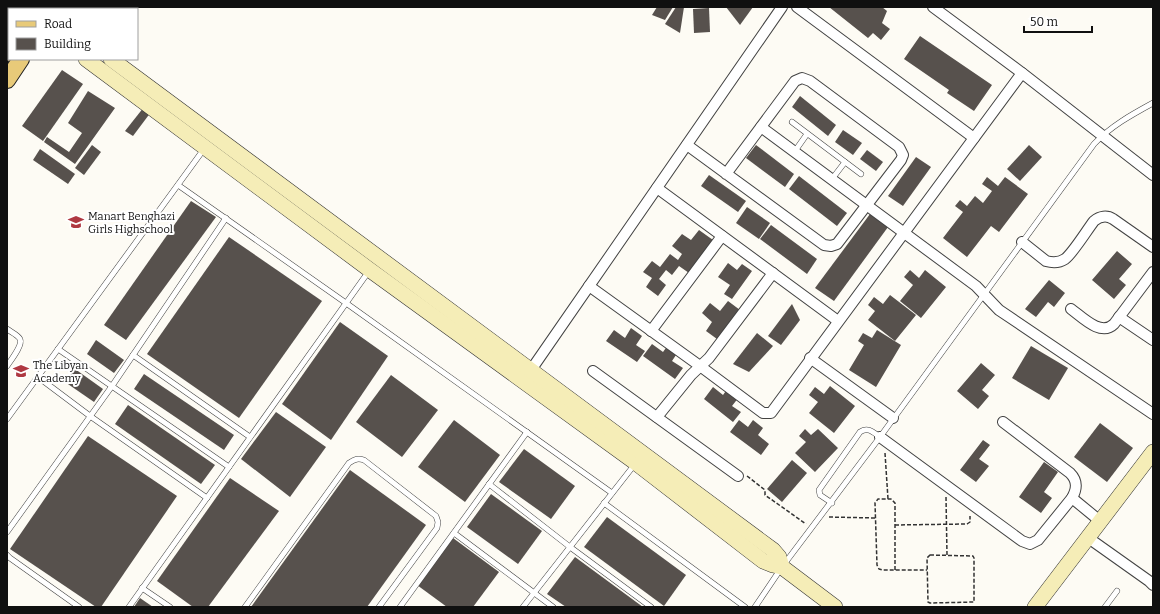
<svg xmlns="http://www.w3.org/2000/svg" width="1160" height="614" font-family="Bitter,serif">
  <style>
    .building { fill: #57514d }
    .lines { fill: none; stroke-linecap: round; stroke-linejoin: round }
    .lane-casing { stroke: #434343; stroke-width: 6 }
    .street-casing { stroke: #434343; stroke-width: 12 }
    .secondary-casing { stroke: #323232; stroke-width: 16 }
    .primary-casing { stroke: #212121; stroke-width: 18 }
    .path { stroke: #323232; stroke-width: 1.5; stroke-dasharray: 4 2; stroke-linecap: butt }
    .lane { stroke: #fff; stroke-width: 5 }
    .street { stroke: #fff; stroke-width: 10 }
    .secondary { stroke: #f5edb7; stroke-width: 15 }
    .primary { stroke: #e8ca79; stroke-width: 16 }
    .labels { text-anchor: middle; stroke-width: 4; stroke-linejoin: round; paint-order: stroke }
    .poi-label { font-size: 11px; fill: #101010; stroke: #fff; text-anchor: start }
  </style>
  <rect width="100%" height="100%" fill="#fdfbf4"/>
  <g class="building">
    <polygon points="657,7 673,7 665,20 652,15"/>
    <polygon points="676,7 684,7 680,33 665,24"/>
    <polygon points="726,7 753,7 740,25"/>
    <polygon points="829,7 882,7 887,11 882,23 890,29 881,40 873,33 868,38"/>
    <polygon points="709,8 710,32 694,33 693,9"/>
    <polygon points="7,9 9,12 9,35 7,39"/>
    <polygon points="920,36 992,85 974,111 947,93 949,90 904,59"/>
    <polygon points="62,70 83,84 43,141 22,126"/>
    <polygon points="88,91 115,108 75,164 44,142 47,137 69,152 82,133 68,123"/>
    <polygon points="800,96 836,125 828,136 792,107"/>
    <polygon points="144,107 151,112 133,136 125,131"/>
    <polygon points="843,130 862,143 853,155 835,142"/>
    <polygon points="92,145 101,152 84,175 75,168"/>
    <polygon points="756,145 794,174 785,187 746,158"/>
    <polygon points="1029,145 1042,157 1020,181 1007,169"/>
    <polygon points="40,149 75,174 68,184 33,160"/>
    <polygon points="867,150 883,162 876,171 860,159"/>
    <polygon points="916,157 931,167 903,206 888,196"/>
    <polygon points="709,175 746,201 738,212 701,186"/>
    <polygon points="799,176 847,213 837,226 789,189"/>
    <polygon points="987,177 998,186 1005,177 1028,194 999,232 991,226 967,257 943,238 963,212 955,206 960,200 967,206 975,196 983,203 992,191 982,184"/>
    <polygon points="191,201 216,217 126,340 104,325"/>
    <polygon points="747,207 770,223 759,239 736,223"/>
    <polygon points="870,214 888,227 834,301 815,288"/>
    <polygon points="771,225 817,259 807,274 760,239"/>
    <polygon points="699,230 713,240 689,273 679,266 672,275 666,270 659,279 666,285 658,296 646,287 652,278 643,272 652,261 660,267 670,254 678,260 682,254 672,246 682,234 691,240"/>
    <polygon points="229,237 322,301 239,418 147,354"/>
    <polygon points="1117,251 1132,264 1119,279 1126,285 1114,299 1092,280"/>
    <polygon points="728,263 737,270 742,264 752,271 732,299 724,294 730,285 718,277"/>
    <polygon points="910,270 919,278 925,270 946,287 921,318 900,301 913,285 904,277"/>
    <polygon points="1049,280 1065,293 1054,307 1048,302 1036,317 1025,309"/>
    <polygon points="890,295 916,315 895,341 868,320 875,311 868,305 874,297 883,304"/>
    <polygon points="728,301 740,310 717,339 706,331 712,322 702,313 710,303 720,311"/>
    <polygon points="792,304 800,320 781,345 768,336"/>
    <polygon points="340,322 388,356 331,440 282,404"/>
    <polygon points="631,328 642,336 636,345 645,351 637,362 606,341 614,330 625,338"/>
    <polygon points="877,330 901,345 876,387 849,370 864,345 858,341 863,333 872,338"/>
    <polygon points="757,333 773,346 749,372 733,364"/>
    <polygon points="96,340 124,360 114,373 87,354"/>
    <polygon points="652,344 663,352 668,345 678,352 672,361 683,368 675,379 643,356"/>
    <polygon points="1031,346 1068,368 1049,400 1012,378"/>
    <polygon points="981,363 995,375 982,390 989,396 978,409 957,391"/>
    <polygon points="75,369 103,389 94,402 65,382"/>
    <polygon points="144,374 234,435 224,450 134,389"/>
    <polygon points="391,375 438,410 402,457 356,422"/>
    <polygon points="830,386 855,406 834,433 809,413 818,402 809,395 815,387 824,394"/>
    <polygon points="713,387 723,395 728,388 739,397 732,406 741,412 733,422 704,399"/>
    <polygon points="128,405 215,465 201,484 115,424"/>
    <polygon points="276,412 326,447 290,497 241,459"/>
    <polygon points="454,420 500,455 465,502 418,467"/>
    <polygon points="739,420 748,427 753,420 763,428 758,435 769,444 761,455 730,432"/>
    <polygon points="1100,423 1133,448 1107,482 1074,457"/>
    <polygon points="805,429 811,435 818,429 838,448 815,472 795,453 806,442 799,436"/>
    <polygon points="88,436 177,496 101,607 96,607 10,549"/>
    <polygon points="983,440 990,445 979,459 989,466 976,482 960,470"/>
    <polygon points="524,449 575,486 551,519 499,482"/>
    <polygon points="792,460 807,473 782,502 767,489"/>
    <polygon points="1044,462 1058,472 1044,492 1052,498 1041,513 1019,497"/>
    <polygon points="350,470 426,525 367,607 251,607"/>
    <polygon points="230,478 279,511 208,607 193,607 157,581"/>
    <polygon points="491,494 542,531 518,564 467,527"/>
    <polygon points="607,517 686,575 664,606 584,547"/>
    <polygon points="453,538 499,572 473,607 447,607 417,585"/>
    <polygon points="575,557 643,607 566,607 547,594"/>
    <polygon points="140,598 153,607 134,607"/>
  </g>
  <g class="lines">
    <defs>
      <g id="lane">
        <polyline points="792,122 861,174"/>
        <polyline points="795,151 807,134"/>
        <polyline points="832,179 845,162"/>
        <polyline points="178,185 346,303 612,493"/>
        <path d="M7,329C11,332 18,335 20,339C23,345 11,360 7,366"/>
        <polyline points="58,349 229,467"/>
        <polyline points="133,355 250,437"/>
        <polyline points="38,377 90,416 207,498"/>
        <polyline points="7,419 204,149"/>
        <polyline points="489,484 570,547 651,607"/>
        <polyline points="604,503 745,607"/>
        <path d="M832,503L820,495L819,490L860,432C868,426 874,433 880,437"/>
        <polyline points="7,532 112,386 226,218"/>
        <polyline points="454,533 553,607"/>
        <polyline points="7,555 10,558 79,607"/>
        <polyline points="142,588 170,607"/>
        <polyline points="129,607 369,271"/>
        <path d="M245,607L349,463C355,459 358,458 364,460L436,516L438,522L437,528L379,607"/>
        <polyline points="400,607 527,432"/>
        <polyline points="523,607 635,464"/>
        <path d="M755,607L782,567L880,437L1094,144C1111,126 1131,115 1153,103"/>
        <polyline points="1105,607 1117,591"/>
      </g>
      <g id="street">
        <polyline points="797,7 974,138"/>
        <polyline points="933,7 1022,73 1153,175"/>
        <polyline points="761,127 976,286 999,310 1153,414"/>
        <polyline points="687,145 824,245 831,246 837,244 901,160 903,155 899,147 810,81 802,78 795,81 726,174"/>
        <polyline points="657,188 838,321"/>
        <path d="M1022,242L1046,261C1053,263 1059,263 1065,259C1073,253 1087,230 1094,221C1100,216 1107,215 1113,219L1153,247"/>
        <polyline points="589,286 700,366 763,413 771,413 1022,73"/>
        <path d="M1071,309C1082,317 1101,337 1114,324L1153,272"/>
        <polyline points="1119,317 1153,340"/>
        <polyline points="651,331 722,236"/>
        <polyline points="810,358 893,418"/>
        <polyline points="531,370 782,7"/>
        <polyline points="593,371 738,476"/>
        <polyline points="657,417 691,375 709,358 773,273"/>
        <path d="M880,437L1022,541L1030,544L1038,540L1072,498C1077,489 1078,481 1070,473L1003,422"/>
        <polyline points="1072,498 1100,521"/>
        <polyline points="1087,537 1149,581 1153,585"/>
      </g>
      <g id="secondary">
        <polyline points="24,7 27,9"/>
        <polyline points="86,59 370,270 636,463 763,561 773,565 782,567 835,607"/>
        <polyline points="111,59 773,550 779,557 782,567"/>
        <polyline points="1035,607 1153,452"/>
      </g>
      <g id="primary">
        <polyline points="13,7 14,9"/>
        <polyline points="38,9 40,7"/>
        <polyline points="56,9 57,7"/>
        <polyline points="7,53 9,50"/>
        <polyline points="7,80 21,59"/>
      </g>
    </defs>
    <use href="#lane" class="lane-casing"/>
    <use href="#street" class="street-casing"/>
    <use href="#secondary" class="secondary-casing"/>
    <use href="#primary" class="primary-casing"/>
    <g class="path">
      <polyline points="885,453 888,499"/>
      <polyline points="747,476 765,490 765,495 806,524"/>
      <polyline points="946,497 947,555"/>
      <polyline points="829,517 876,518"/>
      <polyline points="895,525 967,524 970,522 970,516"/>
      <polygon points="930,555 973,556 974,558 974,602 930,603 928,602 927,558"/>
      <polyline points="895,570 895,503 891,499 878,499 875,503 877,565 879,569 883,570 927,570"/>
    </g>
    <use href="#lane" class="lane"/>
    <use href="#street" class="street"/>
    <use href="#secondary" class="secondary"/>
    <use href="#primary" class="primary"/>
  </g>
  <defs>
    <symbol id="school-bare" viewBox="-9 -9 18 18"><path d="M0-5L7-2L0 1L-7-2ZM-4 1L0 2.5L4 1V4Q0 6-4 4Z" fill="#af3841" stroke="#fff" stroke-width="2.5" paint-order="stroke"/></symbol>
    <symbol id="university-bare" viewBox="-9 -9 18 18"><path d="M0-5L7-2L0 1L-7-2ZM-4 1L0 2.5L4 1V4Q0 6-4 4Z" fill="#af3841" stroke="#fff" stroke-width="2.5" paint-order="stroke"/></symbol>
  </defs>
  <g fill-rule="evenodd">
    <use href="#school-bare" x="65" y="211" width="22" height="22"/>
    <use href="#university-bare" x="10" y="360" width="22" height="22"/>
  </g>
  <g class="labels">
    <g class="poi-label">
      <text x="88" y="220">Manart Benghazi<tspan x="88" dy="13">Girls Highschool</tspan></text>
      <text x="33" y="369">The Libyan<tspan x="33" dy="13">Academy</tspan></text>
    </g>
  </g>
  <rect width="1160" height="614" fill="none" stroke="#101010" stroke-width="16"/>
  <rect x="8" y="8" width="130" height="52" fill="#ffffff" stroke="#9f9f9f"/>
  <rect x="16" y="21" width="20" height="6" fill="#e8ca79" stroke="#9f9f9f"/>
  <text x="44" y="28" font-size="12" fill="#101010">Road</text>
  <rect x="16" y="38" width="20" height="12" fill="#57514d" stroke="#9f9f9f"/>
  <text x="44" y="48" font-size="12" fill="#101010">Building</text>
  <path d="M1024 26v6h68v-6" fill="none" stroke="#101010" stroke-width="2"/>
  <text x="1030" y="26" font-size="12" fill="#101010" stroke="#ffffff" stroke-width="3" paint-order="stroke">50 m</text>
</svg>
